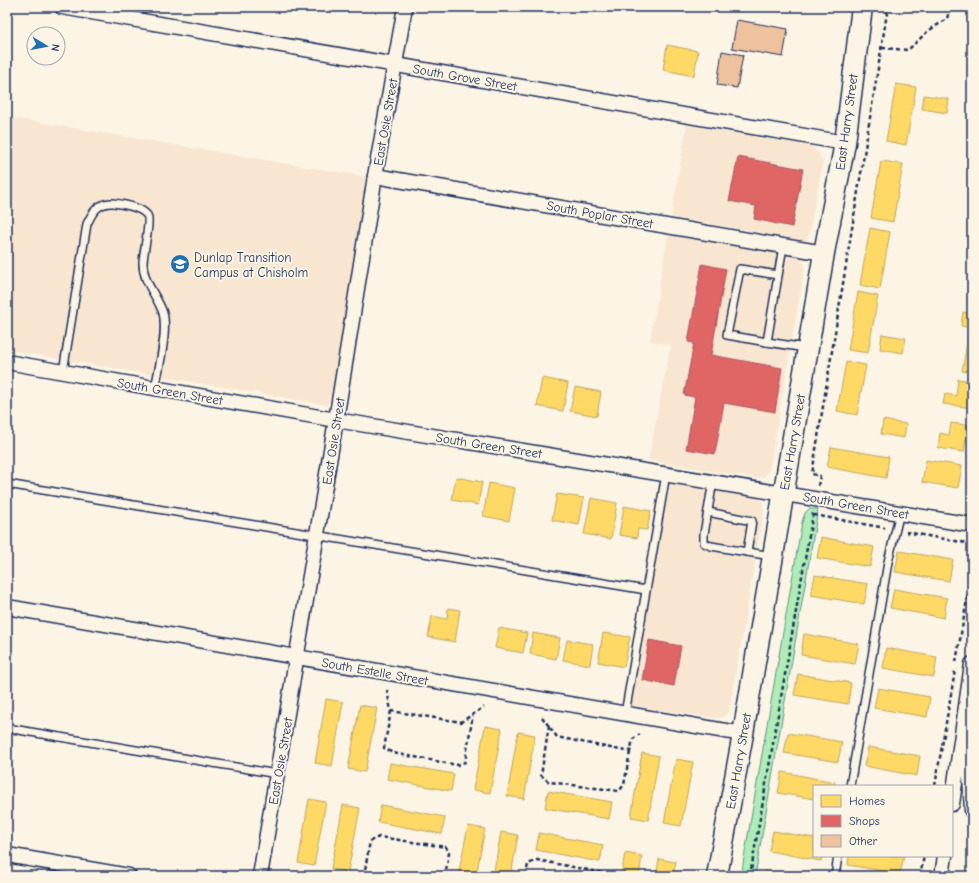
<svg xmlns="http://www.w3.org/2000/svg" width="979" height="883" font-family="'Comic Neue',sans-serif">
  <style>
    .built { fill: #f8e6d0 }
    .green { fill: #aeeeb6; stroke: #648e8a }
    .homes { fill: #ffd966; stroke: #bba664 }
    .shops { fill: #e06666; stroke: #a55664 }
    .building { fill: #efc29f; stroke: #1b2f5e }
    .lines { fill: none; stroke-linecap: round; stroke-linejoin: round }
    .service-casing { stroke: #1b2f5e; stroke-width: 10 }
    .minor-casing { stroke: #1b2f5e; stroke-width: 17 }
    .secondary-casing { stroke: #1b2f5e; stroke-width: 23 }
    .path { stroke: #1b2f5e; stroke-width: 2.5; stroke-dasharray: 4 3; stroke-linecap: butt }
    .service { stroke: #fcf5e5; stroke-width: 7 }
    .minor { stroke: #fcf5e5; stroke-width: 14 }
    .secondary { stroke: #fcf5e5; stroke-width: 20 }
    .labels { text-anchor: middle; stroke-width: 4; stroke-linejoin: round; paint-order: stroke }
    .street-label { font-size: 13px; fill: #1b2f5e; stroke: #fcf5e5 }
    .poi-label { font-size: 13px; fill: #1b2f5e; stroke: #fcf5e5; text-anchor: start }
  </style>
  <rect width="100%" height="100%" fill="#fcf5e5"/>
  <filter id="ink" filterUnits="userSpaceOnUse"><feTurbulence type="fractalNoise" baseFrequency=".025" numOctaves="2"/><feDisplacementMap in="SourceGraphic" scale="8" xChannelSelector="R" yChannelSelector="G"/><feConvolveMatrix kernelMatrix="1 2 1 2 8 2 1 2 1" color-interpolation-filters="sRGB"/></filter>
  <g filter="url(#ink)">
    <g class="built">
      <polygon points="7,117 368,177 331,400 327,405 7,350"/>
      <polygon points="687,125 811,146 819,153 823,162 809,234 807,240 801,240 671,217"/>
      <polygon points="668,235 798,256 804,263 804,271 769,472 764,477 755,478 648,460 671,345 650,341"/>
      <polygon points="659,481 757,497 762,502 764,510 729,711 723,717 715,718 621,704"/>
    </g>
    <polygon class="green" points="809,509 818,509 755,876 741,876 802,522 805,513"/>
    <g class="homes">
      <polygon points="667,45 698,51 694,76 663,70"/>
      <polygon points="896,84 916,87 906,145 886,141"/>
      <polygon points="924,95 949,99 947,113 922,109"/>
      <polygon points="881,161 903,164 893,222 871,218"/>
      <polygon points="870,228 890,232 880,289 860,285"/>
      <polygon points="858,292 878,296 868,353 848,350"/>
      <polygon points="972,298 972,328 961,326 963,312 969,313"/>
      <polygon points="882,334 906,338 903,353 880,349"/>
      <polygon points="968,338 972,339 972,373 962,371"/>
      <polygon points="846,362 866,365 857,415 837,411"/>
      <polygon points="542,378 568,383 563,411 537,406"/>
      <polygon points="958,379 966,380 965,382 970,382 969,389 972,389 972,408 943,404 945,394 956,396"/>
      <polygon points="575,387 601,392 597,416 570,411"/>
      <polygon points="883,420 906,424 904,438 881,434"/>
      <polygon points="951,423 968,425 964,452 938,448 940,433 949,435"/>
      <polygon points="831,447 889,457 886,478 827,467"/>
      <polygon points="926,460 962,466 958,488 922,482"/>
      <polygon points="456,477 482,482 478,505 452,500"/>
      <polygon points="489,483 515,488 509,521 483,516"/>
      <polygon points="557,494 584,498 579,525 552,520"/>
      <polygon points="591,498 617,503 611,539 584,534"/>
      <polygon points="624,506 651,511 647,530 638,529 637,538 619,535"/>
      <polygon points="821,537 874,547 870,567 817,558"/>
      <polygon points="899,551 953,560 949,581 895,572"/>
      <polygon points="815,575 868,584 864,604 811,595"/>
      <polygon points="894,589 947,598 944,618 890,608"/>
      <polygon points="448,608 460,610 455,642 428,637 432,616 447,619"/>
      <polygon points="499,628 527,633 523,653 495,648"/>
      <polygon points="533,633 560,638 556,659 530,654"/>
      <polygon points="603,633 630,637 624,667 598,662"/>
      <polygon points="804,634 859,644 855,664 801,655"/>
      <polygon points="567,640 593,644 590,665 563,660"/>
      <polygon points="886,648 937,657 934,677 883,668"/>
      <polygon points="798,674 851,683 848,704 794,695"/>
      <polygon points="878,688 930,697 927,717 874,708"/>
      <polygon points="326,699 343,702 332,766 315,763"/>
      <polygon points="360,705 377,708 365,772 348,769"/>
      <polygon points="485,726 502,729 490,793 473,790"/>
      <polygon points="518,732 535,735 524,799 507,796"/>
      <polygon points="788,733 842,742 838,762 784,753"/>
      <polygon points="868,747 920,756 917,776 864,766"/>
      <polygon points="642,753 659,756 648,820 631,817"/>
      <polygon points="676,759 693,762 681,826 664,823"/>
      <polygon points="390,763 454,774 451,791 387,779"/>
      <polygon points="782,772 835,782 834,786 814,786 814,799 778,793"/>
      <polygon points="548,791 612,802 609,819 545,808"/>
      <polygon points="309,799 326,802 314,866 298,863"/>
      <polygon points="343,805 360,808 348,872 331,869"/>
      <polygon points="381,805 445,817 442,834 378,822"/>
      <polygon points="468,826 485,829 476,876 458,876"/>
      <polygon points="773,831 814,838 814,856 822,856 821,861 769,851"/>
      <polygon points="501,832 518,835 511,876 493,876"/>
      <polygon points="539,833 603,845 600,862 536,850"/>
      <polygon points="625,853 642,856 639,876 621,876"/>
      <polygon points="849,856 904,856 900,874 848,865"/>
      <polygon points="659,859 676,862 673,876 656,876"/>
      <polygon points="764,871 792,876 763,876"/>
    </g>
    <g class="shops">
      <polygon points="738,157 803,169 792,227 754,219 756,206 729,201"/>
      <polygon points="702,264 726,269 711,355 782,368 775,412 724,403 715,454 686,449 695,397 684,395 694,343 688,342"/>
      <polygon points="649,640 681,646 674,686 642,680"/>
    </g>
    <g class="building">
      <polygon points="737,20 788,29 783,57 732,48"/>
      <polygon points="722,51 743,55 737,88 717,85"/>
    </g>
    <g class="lines">
      <defs>
        <g id="service">
          <polyline points="778,275 740,269 727,335 767,342 783,246"/>
          <polyline points="767,342 806,348"/>
          <path d="M63,372L87,224C92,213 98,202 113,203C122,204 140,207 147,215C151,221 143,253 143,263C143,283 157,295 163,313C168,330 159,369 155,388"/>
          <polyline points="713,481 704,534 704,543 711,546 771,556"/>
          <polyline points="7,484 646,590"/>
          <polyline points="708,512 752,521 747,552"/>
          <polyline points="625,714 666,474"/>
          <polyline points="7,728 277,774"/>
          <polyline points="850,786 888,562 900,512"/>
          <polyline points="835,876 838,856"/>
        </g>
        <g id="minor">
          <polyline points="62,7 845,143"/>
          <polyline points="375,176 824,253"/>
          <polyline points="7,362 336,420 972,525"/>
          <polyline points="7,607 743,734"/>
          <polyline points="968,738 972,811"/>
          <polyline points="952,804 972,664"/>
          <polyline points="7,855 129,876"/>
          <polyline points="260,876 336,420 375,176 405,7"/>
          <polyline points="942,876 945,856"/>
        </g>
        <polyline id="secondary" points="717,876 743,734 824,253 845,143 862,7"/>
      </defs>
      <use href="#service" class="service-casing"/>
      <use href="#minor" class="minor-casing"/>
      <use href="#secondary" class="secondary-casing"/>
      <g class="path">
        <polyline points="882,48 908,50 928,31 947,19 950,7"/>
        <polyline points="818,486 820,476 812,474 888,7"/>
        <polyline points="814,515 885,528"/>
        <polyline points="906,532 972,544"/>
        <polyline points="956,662 972,572"/>
        <polyline points="387,690 391,711 461,722 484,707"/>
        <polyline points="391,711 384,748 393,753 457,765 465,762 473,714"/>
        <polyline points="542,717 557,737 630,752 633,739 640,734"/>
        <polyline points="549,726 541,775 549,782 619,791 624,785 630,752"/>
        <polyline points="935,786 955,671"/>
        <polyline points="364,876 370,841 379,837 446,847 449,853 445,876"/>
        <polyline points="526,876 528,864 537,860 603,873 605,876"/>
        <polyline points="750,876 813,513"/>
        <polyline points="920,876 924,856"/>
      </g>
      <use href="#service" class="service"/>
      <use href="#minor" class="minor"/>
      <use href="#secondary" class="secondary"/>
    </g>
  </g>
  <defs>
    <symbol id="school-disc" viewBox="-11 -11 22 22"><circle r="9.5" fill="#1f6fb2" stroke="#fcf5e5"/><path d="M0-5L7-2L0 1L-7-2ZM-4 1L0 2.5L4 1V4Q0 6-4 4Z" fill="#fff"/></symbol>
  </defs>
  <g fill-rule="evenodd">
    <use href="#school-disc" x="169" y="253" width="22" height="22"/>
  </g>
  <g class="labels">
    <g class="street-label">
      <text transform="translate(465 77) rotate(10)" y="5">South Grove Street</text>
      <text transform="translate(385 122) rotate(-80)" y="5">East Osie Street</text>
      <text transform="translate(846 122) rotate(-82)" y="5">East Harry Street</text>
      <text transform="translate(600 214) rotate(10)" y="5">South Poplar Street</text>
      <text transform="translate(170 391) rotate(10)" y="5">South Green Street</text>
      <text transform="translate(333 441) rotate(-81)" y="5">East Osie Street</text>
      <text transform="translate(792 442) rotate(-80)" y="5">East Harry Street</text>
      <text transform="translate(489 445) rotate(9)" y="5">South Green Street</text>
      <text transform="translate(856 505) rotate(10)" y="5">South Green Street</text>
      <text transform="translate(375 671) rotate(10)" y="5">South Estelle Street</text>
      <text transform="translate(280 761) rotate(-80)" y="5">East Osie Street</text>
      <text transform="translate(738 761) rotate(-80)" y="5">East Harry Street</text>
    </g>
    <g class="poi-label">
      <text x="194" y="262">Dunlap Transition<tspan x="194" dy="15">Campus at Chisholm</tspan></text>
    </g>
  </g>
  <rect width="979" height="883" fill="none" stroke="#fcf5e5" stroke-width="24"/>
  <rect x="12" y="12" width="955" height="859" fill="none" stroke="#1b2f5e" stroke-width="1.5" filter="url(#ink)"/>
  <rect x="813" y="785" width="140" height="72" fill="#fcf5e5" stroke="#a2a6af"/>
  <rect x="821" y="795" width="20" height="12" fill="#ffd966" stroke="#a2a6af"/>
  <text x="849" y="805" font-size="12" fill="#1b2f5e">Homes</text>
  <rect x="821" y="815" width="20" height="12" fill="#e06666" stroke="#a2a6af"/>
  <text x="849" y="825" font-size="12" fill="#1b2f5e">Shops</text>
  <rect x="821" y="835" width="20" height="12" fill="#efc29f" stroke="#a2a6af"/>
  <text x="849" y="845" font-size="12" fill="#1b2f5e">Other</text>
  <g transform="translate(46 46) rotate(100)"><circle r="19" fill="#fcf5e5" stroke="#a2a6af"/>
  <path d="M0-3L7 15L0 10L-7 15Z" fill="#1f6fb2"/>
  <text y="-6" font-size="11" font-weight="bold" text-anchor="middle" fill="#1b2f5e">N</text>
  </g>
</svg>
